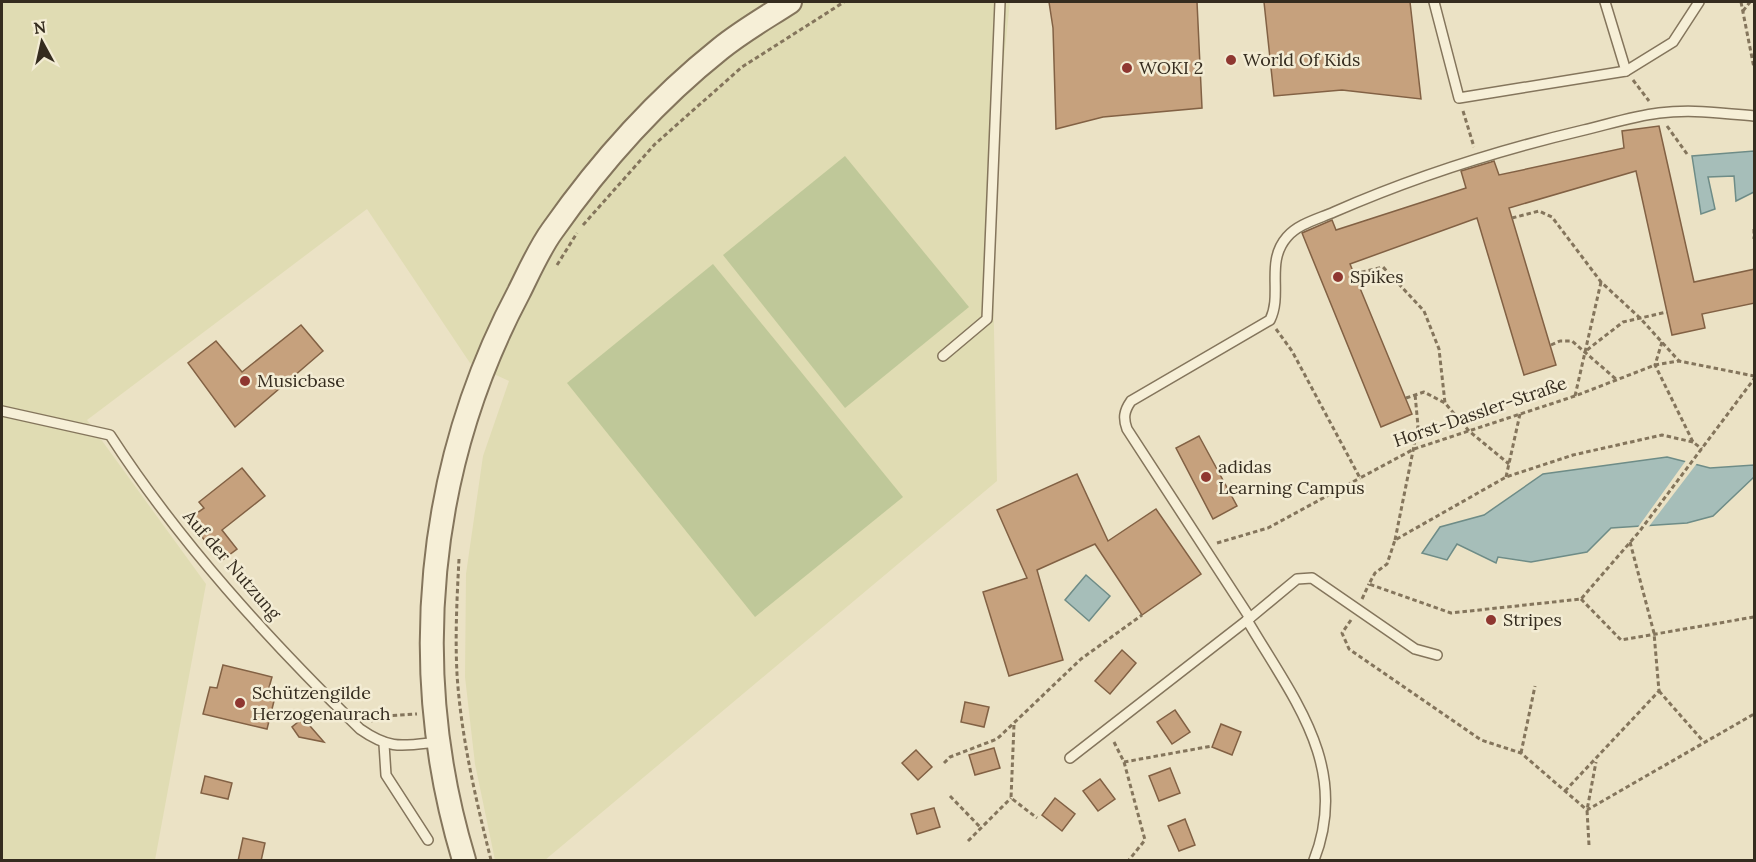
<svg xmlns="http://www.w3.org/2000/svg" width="1756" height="862" font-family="Lora,serif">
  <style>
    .farmland { fill: #e0dcb3 }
    .green { fill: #bfc899 }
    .water { fill: #a6beb9; stroke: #6e8c87; stroke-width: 1.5 }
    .pier { fill: #ebe2c5 }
    .building { fill: #c6a17d; stroke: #826144; stroke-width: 1.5 }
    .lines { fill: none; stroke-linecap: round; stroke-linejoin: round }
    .service-casing { stroke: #84755c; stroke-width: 12 }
    .tertiary-casing { stroke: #84755c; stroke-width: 26 }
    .path { stroke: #84755c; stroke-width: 3; stroke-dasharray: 4.5 3; stroke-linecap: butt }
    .service { stroke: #f6efd7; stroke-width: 9 }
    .tertiary { stroke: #f6efd7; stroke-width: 22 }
    .poi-dot { fill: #8f3730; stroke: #f3ecd4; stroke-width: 2 }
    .labels { text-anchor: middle; stroke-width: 5; stroke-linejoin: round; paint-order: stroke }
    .poi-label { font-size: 18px; fill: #352c1f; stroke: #f3ecd4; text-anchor: start }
    .street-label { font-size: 18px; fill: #352c1f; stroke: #f3ecd4 }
  </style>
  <rect width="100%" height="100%" fill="#ebe2c5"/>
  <polygon class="farmland" points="2,2 1010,2 991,180 997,481 545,860 495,860 475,764 465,677 466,574 483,456 509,381 470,363 367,209 87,420 206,584 155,860 2,860"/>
  <g class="green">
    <polygon points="845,156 969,307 845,408 723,255"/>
    <polygon points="713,264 903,497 755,617 567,383"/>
  </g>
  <g class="water">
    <polygon points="1754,151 1754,192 1736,201 1734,176 1708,177 1715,209 1701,214 1692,156"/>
    <polygon points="1667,457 1710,468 1754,465 1754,477 1713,516 1687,523 1611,528 1587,552 1531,562 1498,557 1496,563 1457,544 1447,560 1422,553 1440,527 1484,515 1543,474"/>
    <polygon points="1086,575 1110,596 1089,621 1065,600"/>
  </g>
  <polygon class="pier" points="1687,459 1698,462 1647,529 1636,530"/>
  <g class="building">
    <polygon points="1049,2 1197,2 1202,108 1103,117 1056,129 1053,28"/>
    <polygon points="1264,2 1410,2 1421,99 1342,90 1274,96"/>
    <polygon points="1659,126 1694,282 1755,269 1755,303 1702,314 1705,328 1672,335 1636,171 1509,208 1556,365 1524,375 1477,218 1350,264 1412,414 1381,427 1302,233 1332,220 1336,230 1466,188 1461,171 1491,162 1494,161 1499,175 1624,148 1622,131"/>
    <polygon points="301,325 323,351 235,427 188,363 216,341 242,372"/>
    <polygon points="1199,436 1237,506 1213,519 1176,448"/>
    <polygon points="242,468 265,496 222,530 237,549 221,561 191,523 195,519 193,516 204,508 199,502"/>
    <polygon points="1077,474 1108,541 1156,509 1201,574 1142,615 1095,544 1037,570 1063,660 1009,676 983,592 1027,578 997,510"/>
    <polygon points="1122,650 1136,663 1110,694 1095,681"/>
    <polygon points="223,665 272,677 268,691 276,693 267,729 203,714 210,687 217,688"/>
    <polygon points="965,702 989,707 984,727 961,722"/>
    <polygon points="1175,710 1190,732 1172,744 1157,722"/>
    <polygon points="303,718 324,742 299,737 292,727"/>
    <polygon points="1221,724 1241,732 1232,755 1212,747"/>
    <polygon points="994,748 1000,768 975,775 969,755"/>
    <polygon points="916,750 932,767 918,780 902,763"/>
    <polygon points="1170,768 1180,793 1159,801 1149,776"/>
    <polygon points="205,776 232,783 228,799 201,793"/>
    <polygon points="1100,779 1115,799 1098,811 1083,791"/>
    <polygon points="1055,798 1075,814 1062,831 1042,815"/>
    <polygon points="934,808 940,827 917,834 911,814"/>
    <polygon points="1185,819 1195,845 1179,851 1168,826"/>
    <polygon points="243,838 265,843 261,861 238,861"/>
  </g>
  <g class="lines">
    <defs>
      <g id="service">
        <polyline points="1434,2 1459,98 1626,71 1673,42 1699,2"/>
        <polyline points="1605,2 1626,71"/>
        <polyline points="943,356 987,319 1000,2"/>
        <path d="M2,411L110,435C180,543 268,639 360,729C390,750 402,746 437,742"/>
        <polyline points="1250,618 1297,579 1312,578 1415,649 1437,655"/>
        <path d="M1247,620C1292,697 1351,766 1314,860"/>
        <polyline points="384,744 386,775 428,840"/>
        <path d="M1070,758L1250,618L1127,429C1123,418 1124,411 1131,401L1270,320C1283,294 1265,262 1287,237C1298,224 1318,219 1334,212C1414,177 1499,150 1584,130C1609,124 1634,116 1659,113C1691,109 1723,113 1754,116"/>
      </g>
      <path id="tertiary" d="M464,860C407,671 426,467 519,292C529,272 539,249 552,231C599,164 656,100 720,49C742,31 767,17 790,2"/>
    </defs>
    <use href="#service" class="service-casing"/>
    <use href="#tertiary" class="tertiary-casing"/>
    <g class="path">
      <polyline points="1741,2 1754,68"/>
      <polyline points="1743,11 1750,2"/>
      <polyline points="1633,80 1649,101"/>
      <polyline points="1463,111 1474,147"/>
      <polyline points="1667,126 1687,154"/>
      <polyline points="1512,218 1539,211 1552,217 1601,282 1640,318 1679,361"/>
      <polyline points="583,225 655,144 742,67 844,2"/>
      <polyline points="1754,229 1754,239"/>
      <polyline points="557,265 577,233"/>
      <polyline points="1354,274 1383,267 1424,311 1439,349 1445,403"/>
      <polyline points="1276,329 1292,351 1360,478 1414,449 1575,396 1655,365 1679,361 1754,376"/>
      <polyline points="1662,342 1655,365 1693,442 1702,449"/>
      <polyline points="1551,345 1560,341 1572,341 1617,380"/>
      <polyline points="1587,350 1623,322 1667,312"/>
      <polyline points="1575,396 1601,282"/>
      <polyline points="1406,398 1424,392 1445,403 1469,431 1509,464"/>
      <polyline points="1693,442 1662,435 1573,455 1506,477 1395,540 1387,564 1375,573 1369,584 1451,613 1581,599 1639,532 1754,379"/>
      <polyline points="1506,477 1520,414"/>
      <polyline points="1395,540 1418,426 1415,394"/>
      <polyline points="1217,543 1268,528 1360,478"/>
      <path d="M459,559C457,597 455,636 457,674C461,737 476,800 491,860"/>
      <polyline points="1362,599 1369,584"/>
      <polyline points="1581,599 1621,640 1754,617"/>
      <polyline points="1351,620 1342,633 1349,649 1481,740 1521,753 1587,810 1754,714"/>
      <polyline points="1659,691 1703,741"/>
      <polyline points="371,721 386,716 417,714"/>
      <polyline points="1014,725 1011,798 1037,818"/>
      <polyline points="1114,742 1124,762 1145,840 1129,860"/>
      <polyline points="1521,753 1535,686"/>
      <polyline points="1124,762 1212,746"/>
      <polyline points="944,763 950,757 997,739 1081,659 1142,615"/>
      <polyline points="1565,791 1659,691 1654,633 1630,542"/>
      <polyline points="950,796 981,828"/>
      <polyline points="968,841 1011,798"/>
      <polyline points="1589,845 1587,810 1596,762"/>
    </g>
    <use href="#service" class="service"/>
    <use href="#tertiary" class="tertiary"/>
  </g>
  <g class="poi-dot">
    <circle cx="1231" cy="60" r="6"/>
    <circle cx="1127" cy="68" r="6"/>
    <circle cx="1338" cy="277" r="6"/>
    <circle cx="245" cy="381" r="6"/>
    <circle cx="1206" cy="477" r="6"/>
    <circle cx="1491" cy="620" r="6"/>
    <circle cx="240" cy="703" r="6"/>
  </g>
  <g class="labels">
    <g class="poi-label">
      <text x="1243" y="66">World Of Kids</text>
      <text x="1139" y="74">WOKI 2</text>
      <text x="1350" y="283">Spikes</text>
      <text x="257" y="387">Musicbase</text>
      <text x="1218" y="473">adidas<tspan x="1218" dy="21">Learning Campus</tspan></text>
      <text x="1503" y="626">Stripes</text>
      <text x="252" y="699">Schützengilde<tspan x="252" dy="21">Herzogenaurach</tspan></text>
    </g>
    <g class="street-label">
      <text transform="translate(1480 412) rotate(-19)" y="6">Horst-Dassler-Straße</text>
      <text transform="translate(232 565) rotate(49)" y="6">Auf der Nutzung</text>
    </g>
  </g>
  <rect width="1756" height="862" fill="none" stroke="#352c1f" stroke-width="6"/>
  <g transform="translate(42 42) rotate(352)" stroke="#f3ecd4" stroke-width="4.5" paint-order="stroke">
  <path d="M0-4.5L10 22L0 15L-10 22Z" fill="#352c1f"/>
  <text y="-9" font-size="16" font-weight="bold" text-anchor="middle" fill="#352c1f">N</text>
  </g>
</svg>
